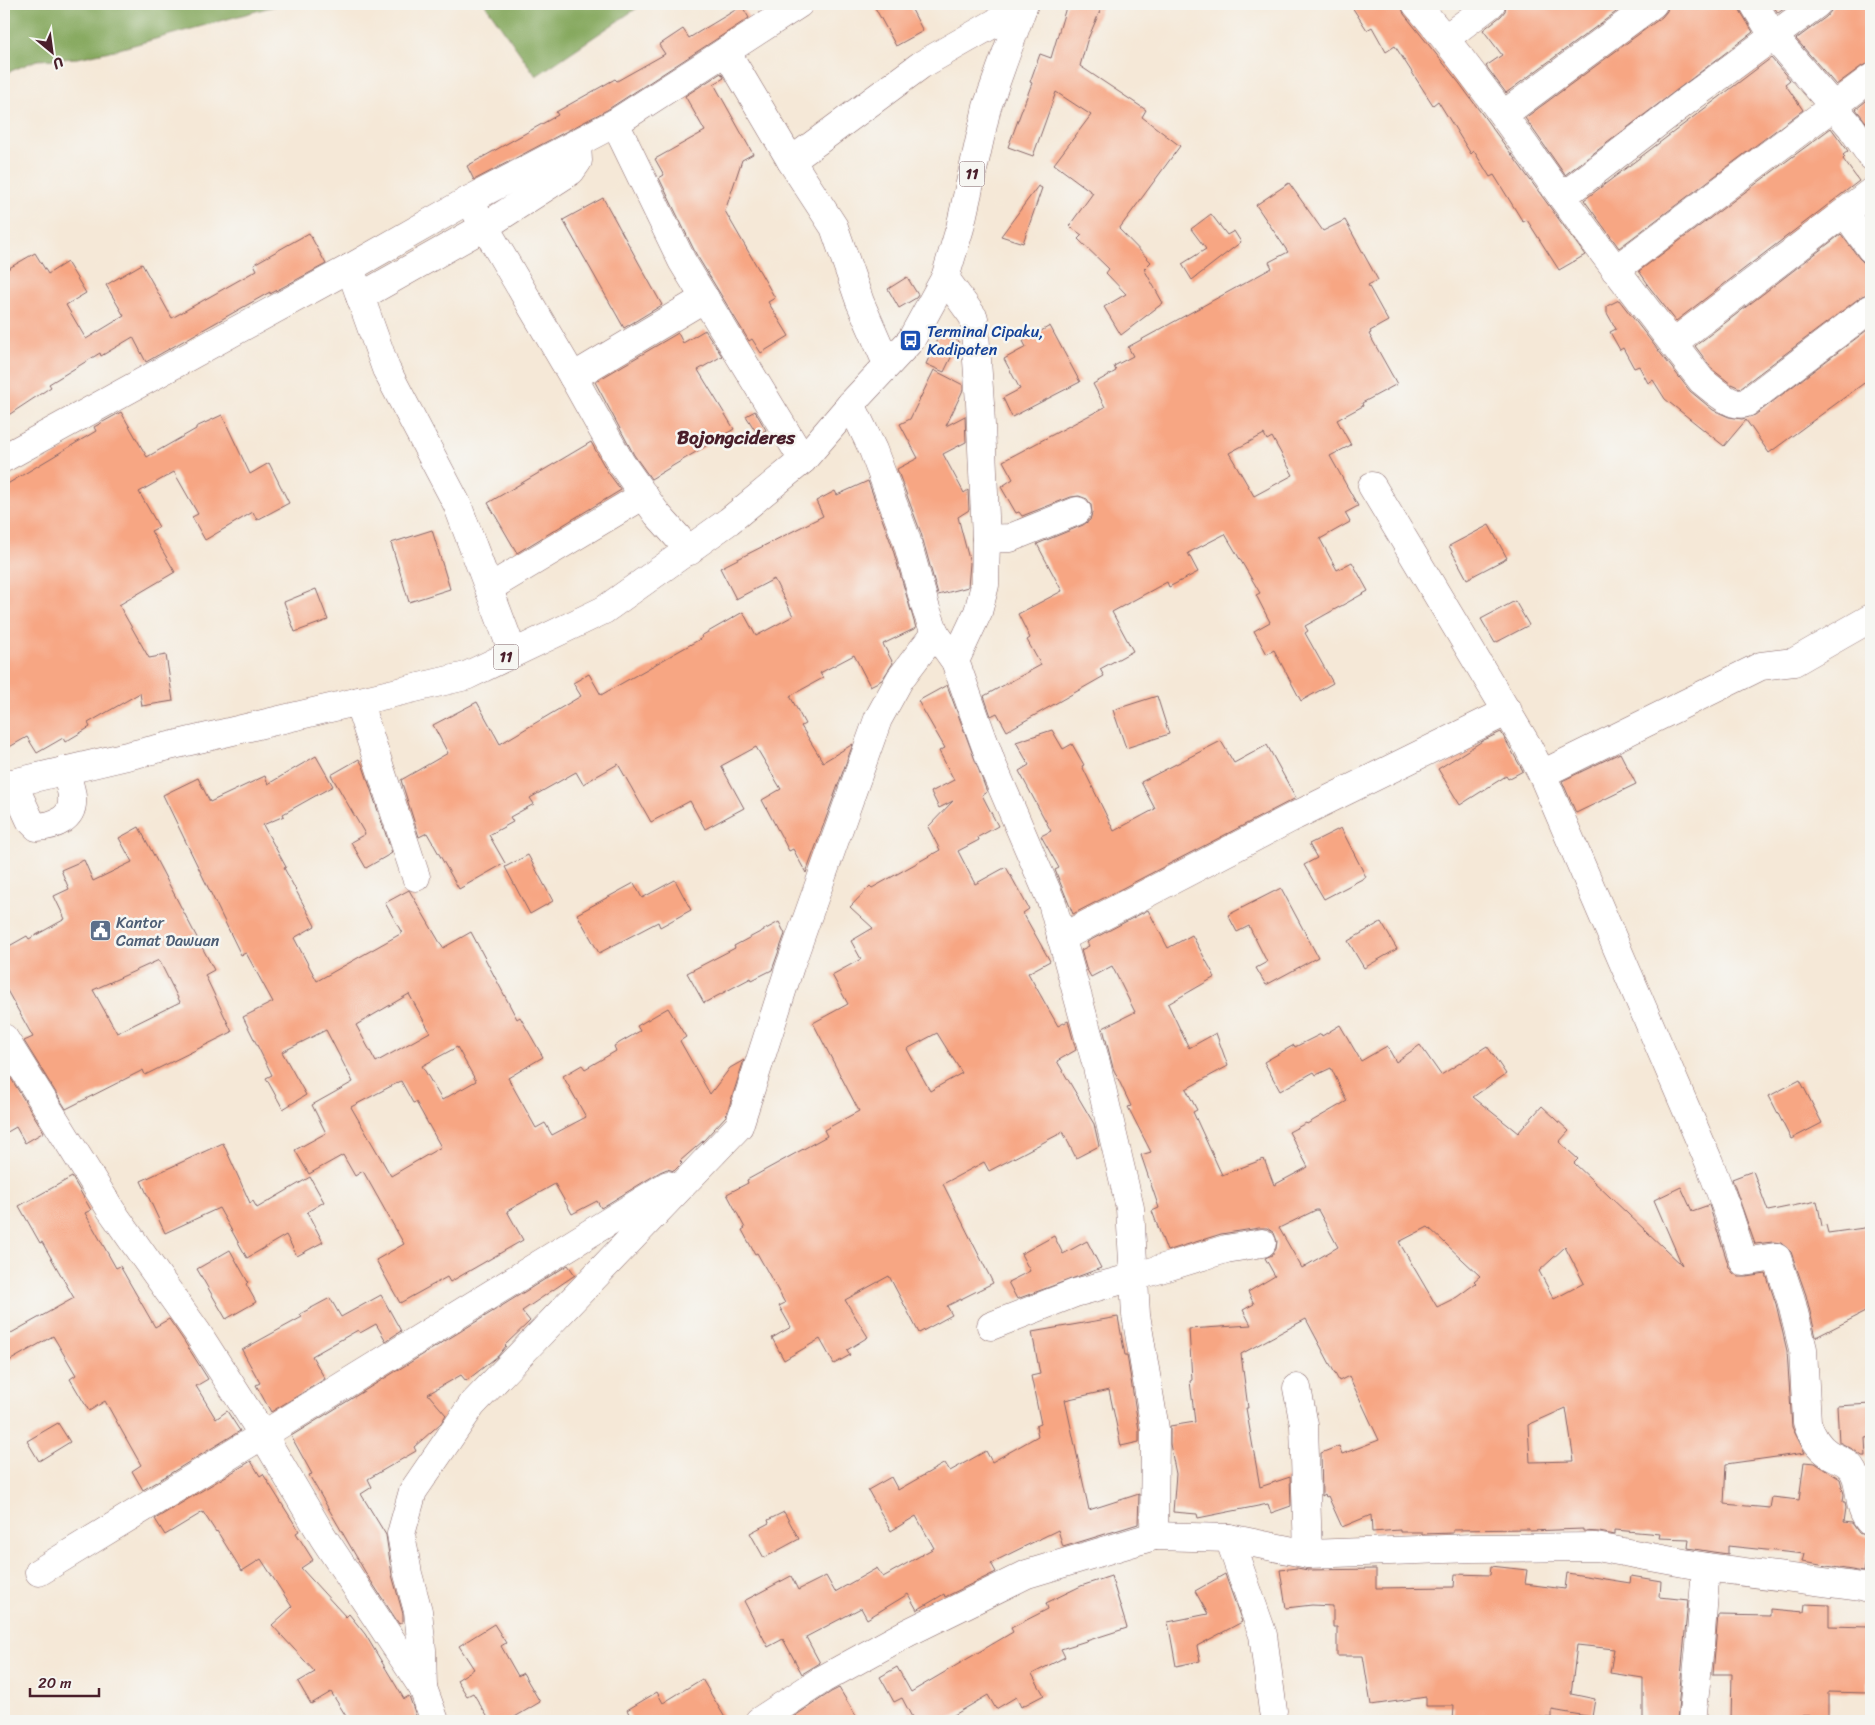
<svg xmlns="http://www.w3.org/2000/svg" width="1875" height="1725" font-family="Sriracha,sans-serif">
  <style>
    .forest { fill: #86a95e; stroke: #686444 }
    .building { fill: #f7a683; fill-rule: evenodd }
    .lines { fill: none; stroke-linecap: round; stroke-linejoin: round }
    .minor-casing { stroke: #866567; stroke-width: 29 }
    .highway-casing { stroke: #866567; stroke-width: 29 }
    .minor { stroke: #fff; stroke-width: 28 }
    .highway { stroke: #fff; stroke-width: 28 }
    .labels { text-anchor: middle; stroke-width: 5; stroke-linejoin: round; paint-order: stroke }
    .shield { fill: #f6f6f2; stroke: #7e6067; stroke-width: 1 }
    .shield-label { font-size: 15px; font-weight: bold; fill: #4a1f2b }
    .transit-label { font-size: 16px; fill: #164399; stroke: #f6f6f2; text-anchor: start }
    .service-label { font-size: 16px; fill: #4e5e75; stroke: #f6f6f2; text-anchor: start }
    .quarter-label { font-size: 19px; font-weight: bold; fill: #4a1f2b; stroke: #f6f6f2 }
  </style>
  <rect width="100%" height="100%" fill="#f6f6f2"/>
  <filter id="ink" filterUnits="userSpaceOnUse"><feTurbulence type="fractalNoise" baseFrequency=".02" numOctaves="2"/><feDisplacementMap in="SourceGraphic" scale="10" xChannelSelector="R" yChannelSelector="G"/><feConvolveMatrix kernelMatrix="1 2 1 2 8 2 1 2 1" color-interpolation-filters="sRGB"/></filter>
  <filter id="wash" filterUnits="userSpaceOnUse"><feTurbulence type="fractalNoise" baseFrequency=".0096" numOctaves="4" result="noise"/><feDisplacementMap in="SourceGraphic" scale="20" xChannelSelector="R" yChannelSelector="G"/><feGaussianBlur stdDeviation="1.12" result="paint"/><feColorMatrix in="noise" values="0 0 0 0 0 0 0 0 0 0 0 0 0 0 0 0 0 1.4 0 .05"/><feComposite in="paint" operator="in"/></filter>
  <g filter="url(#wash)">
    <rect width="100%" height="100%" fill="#f5e8d7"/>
    <g class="forest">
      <polygon points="4,4 282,4 119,49 78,58 37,60 4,74"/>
      <polygon points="485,4 643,4 536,76"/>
    </g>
    <g id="blocks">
      <g class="building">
        <polygon points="873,4 909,4 923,31 896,46"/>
        <polygon points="1067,4 1103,4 1087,41 1080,66 1146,110 1142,117 1180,146 1119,229 1151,262 1144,269 1163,303 1121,335 1104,307 1126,294 1106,273 1109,269 1078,239 1082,235 1069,226 1093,193 1054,164 1091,115 1056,92 1033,156 1008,147 1032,83 1030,82 1040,54 1051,58"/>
        <polygon points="1350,4 1401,4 1404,14 1460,84 1585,255 1559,270 1527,220 1523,222 1494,175 1490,177 1474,151 1471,154 1438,101 1433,105 1395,46 1386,52 1372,27 1367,30"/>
        <polygon points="1506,4 1627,4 1506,93 1486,66 1502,55 1483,30 1501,16 1505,11"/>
        <polygon points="1668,4 1738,4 1741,12 1753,32 1565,175 1525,118 1662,17 1667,11"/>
        <polygon points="1772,4 1791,4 1778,13"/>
        <polygon points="1832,4 1871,4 1871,63 1862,66 1836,85 1796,39 1826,17 1831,11"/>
        <polygon points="742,6 749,18 607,110 474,180 467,166 558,115 556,112 615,79 617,81 665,54 659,45 683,29 689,38"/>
        <polygon points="1771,58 1790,80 1785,84 1803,110 1619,248 1584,200"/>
        <polygon points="721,73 724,78 714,84 753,154 742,160 725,211 775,298 768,302 789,336 761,353 752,339 749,341 696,254 659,178 664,175 655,159 705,131 685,96"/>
        <polygon points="1871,97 1871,129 1856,109"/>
        <polygon points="1831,128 1848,151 1843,155 1845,157 1843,159 1859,181 1676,321 1647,284 1648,284 1639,271"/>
        <path d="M1289,183L1323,231L1345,220L1378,280L1368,285L1388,321L1370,331L1371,333L1369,334L1397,384L1362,403L1363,406L1337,420L1351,445L1330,456L1358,506L1345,513L1350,522L1320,539L1337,570L1352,562L1368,591L1305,626L1308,631L1305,633L1333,683L1301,701L1274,650L1267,654L1254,631L1270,622L1256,595L1260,593L1225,534L1188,553L1198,572L1169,587L1167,582L1112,612L1133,651L1100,669L1104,676L1007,731L997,713L991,716L984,696L1041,665L1027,640L1030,638L1018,614L1062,591L1037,544L1083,525L1090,520L1092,513L1091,505L1087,499L1079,496L1071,497L1022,516L1019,512L1016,513L1001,487L1013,479L1003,461L1105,407L1093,384L1116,371L1114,366L1133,356L1128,347L1272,268L1269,262L1288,252L1256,205ZM1264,434L1267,440L1272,437L1293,475L1254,496L1229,453Z"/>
        <polygon points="1038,186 1042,188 1023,243 1001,236"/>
        <polygon points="603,198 662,305 624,328 563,220"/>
        <polygon points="1211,214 1227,235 1234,231 1241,242 1192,280 1182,264 1206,249 1191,229"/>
        <polygon points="309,233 326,264 270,294 270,292 146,362 133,337 101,356 100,353 49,384 51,387 4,418 4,271 35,253 48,274 67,262 86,293 66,305 86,339 124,316 106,285 142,264 172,318 257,270 254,264"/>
        <polygon points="1841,234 1859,258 1864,263 1871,264 1871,293 1862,296 1740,388 1731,384 1713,370 1695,346"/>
        <polygon points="907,277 918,295 916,298 899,308 888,289"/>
        <polygon points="1619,300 1690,391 1713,410 1729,417 1742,419 1755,415 1871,327 1871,378 1769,453 1746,420 1724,446 1665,399 1653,380 1648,383 1639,366 1634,368 1623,348 1620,350 1610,332 1616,329 1607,313 1607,306"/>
        <polygon points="1050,326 1080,382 1012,417 1003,398 1020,389 1004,359 1026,347 1023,341"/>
        <polygon points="705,330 722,356 698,370 734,429 651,479 634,455 595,382 678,333 683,343"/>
        <polygon points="940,333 959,341 944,372 926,364"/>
        <polygon points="934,370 963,385 963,390 946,426 965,416 966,442 943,454 964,493 968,490 969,510 958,517 970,563 968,587 938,595 921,533 897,469 918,458 900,424 910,419"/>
        <polygon points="755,411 766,430 758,435 746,416"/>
        <polygon points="121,412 147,457 196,429 196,427 222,415 250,474 269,463 289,503 257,520 253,512 205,540 192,517 198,514 174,472 139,492 159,527 151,531 175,572 119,605 149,658 166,655 173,701 142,706 140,693 88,723 90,727 65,742 63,738 37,753 27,737 4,750 4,486 96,431 94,427"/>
        <polygon points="591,442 607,471 621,490 517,553 488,503"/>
        <polygon points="868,481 891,543 916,628 883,644 893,663 882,680 870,686 854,655 820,673 823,678 790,696 805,724 801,726 823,762 853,744 806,873 793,849 789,851 762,800 781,789 756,747 721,766 744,808 705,829 690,801 651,822 618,764 583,784 576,772 530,798 534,804 510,817 513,822 489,835 505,863 459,889 427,833 419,837 401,780 448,753 433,725 477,702 500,744 581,696 573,683 589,674 601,695 702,638 701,636 743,612 756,636 793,616 774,579 736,599 720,568 823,516 816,501 835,491 837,495"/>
        <polygon points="1489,525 1507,558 1467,579 1449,546"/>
        <polygon points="432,530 450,589 409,602 391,543"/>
        <polygon points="316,589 328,620 295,632 284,602"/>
        <polygon points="1515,601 1529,625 1495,643 1481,619"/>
        <path d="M947,685L987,792L982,795L998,826L978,837L979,840L958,851L975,884L1006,867L1029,909L1023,913L1050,961L1028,973L1058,1026L1068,1021L1076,1050L1057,1061L1094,1124L1099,1146L1076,1158L1063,1132L989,1171L984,1162L943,1184L993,1283L947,1306L952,1315L919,1333L889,1276L845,1300L868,1337L847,1350L850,1355L834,1364L820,1339L784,1360L772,1338L791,1327L779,1306L785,1303L757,1253L755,1254L742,1230L745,1228L727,1194L748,1183L747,1180L827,1136L824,1130L859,1111L813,1023L848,1004L832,975L861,959L851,941L873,928L850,907L870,886L872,888L940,850L928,827L953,801L939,808L931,792L954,780L939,751L945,748L918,701ZM937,1033L962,1073L930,1091L907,1049Z"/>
        <polygon points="1157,696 1169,734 1126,748 1113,710"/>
        <polygon points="1052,730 1063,749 1072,744 1084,765 1082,766 1114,831 1155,809 1141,782 1221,741 1234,763 1267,745 1296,798 1073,914 1055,870 1059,868 1041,836 1051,831 1019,771 1029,765 1016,742"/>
        <polygon points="1501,732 1523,771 1508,779 1506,776 1460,805 1438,769 1484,740"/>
        <polygon points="1620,753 1636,784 1576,813 1562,781"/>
        <path d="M316,756L333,786L283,814L284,816L263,825L286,867L284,868L315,926L294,938L317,981L402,933L385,903L409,890L443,948L471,932L517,1019L520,1017L543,1057L508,1078L536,1128L545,1123L552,1135L586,1117L563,1076L582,1065L585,1069L616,1051L614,1046L640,1031L637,1026L668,1008L686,1037L680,1041L710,1094L730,1068L744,1060L726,1116L703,1141L680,1161L682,1163L674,1171L667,1169L660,1172L601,1208L597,1201L572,1214L555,1184L507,1211L523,1240L450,1282L447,1277L400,1303L376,1260L404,1244L363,1171L355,1176L343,1155L309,1174L295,1150L326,1133L312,1105L353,1082L326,1030L282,1052L306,1095L283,1109L266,1078L272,1075L243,1017L273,1002L246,953L241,955L163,795L198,778L210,802L265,776L268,784ZM409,994L430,1032L376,1062L356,1025ZM457,1047L476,1081L442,1100L422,1066ZM401,1081L413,1103L416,1102L441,1147L391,1176L351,1107Z"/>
        <polygon points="359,759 363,766 392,853 366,868 351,842 365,834 331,775"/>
        <path d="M139,827L214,970L205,975L232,1032L145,1075L143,1070L66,1109L24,1041L33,1037L4,985V949L27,936L29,939L65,919L54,896L69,889L61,870L84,860L93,881L132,862L119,838ZM159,960L180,1002L117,1033L93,990Z"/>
        <polygon points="1341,828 1366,877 1324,899 1304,865 1317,858 1309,844"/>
        <polygon points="528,855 553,901 530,914 505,867"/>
        <polygon points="675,880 691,910 660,927 658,922 599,953 577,914 634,883 642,898"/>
        <polygon points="1281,888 1318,957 1266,985 1256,968 1267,962 1249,926 1237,932 1228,915"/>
        <path d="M1148,910L1168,948L1192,935L1215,977L1168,1004L1189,1048L1216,1033L1228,1066L1186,1089L1197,1110L1193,1112L1222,1175L1264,1159L1274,1185L1308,1167L1289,1132L1306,1123L1307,1124L1347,1101L1331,1068L1316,1075L1314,1072L1280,1091L1264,1062L1294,1045L1295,1047L1321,1034L1322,1036L1340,1025L1361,1061L1387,1046L1396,1062L1420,1045L1441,1075L1487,1046L1506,1074L1473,1097L1518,1133L1542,1106L1569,1131L1559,1142L1578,1159L1574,1163L1682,1265L1654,1200L1681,1187L1692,1211L1709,1205L1729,1267L1733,1273L1739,1277H1746L1766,1274L1776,1304L1787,1351L1792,1427L1805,1453L1726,1464L1724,1504L1770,1508L1772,1497L1799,1500L1804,1462L1815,1463L1840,1479L1844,1494L1843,1502H1845L1846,1508L1844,1522L1852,1523L1859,1533L1870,1538L1864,1572L1802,1562L1804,1554L1728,1546V1554L1713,1552L1688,1548L1689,1539L1659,1538L1660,1534L1615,1530V1535L1599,1532L1583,1531V1529L1529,1531V1529L1453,1530V1533L1422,1534V1532H1400V1530L1372,1532L1371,1515L1342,1527L1328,1496L1326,1497L1325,1494L1322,1496L1321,1453L1339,1446L1342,1454L1379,1440L1349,1376L1339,1381L1306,1319L1241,1354L1248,1408H1246L1260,1487L1290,1477L1291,1506L1271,1513L1268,1504L1198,1518L1197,1514L1173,1512L1176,1474L1170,1444V1426L1195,1422L1190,1381L1192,1380L1189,1329L1251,1325L1243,1310L1254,1304L1248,1292L1275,1276L1265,1258L1272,1255L1276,1249L1277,1241L1274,1233L1267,1228H1259L1221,1234L1167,1251L1152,1211L1159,1208L1141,1155L1151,1152L1128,1107L1131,1106L1113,1068L1103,1028L1135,1012L1112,966L1091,977L1086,968L1081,950L1089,946L1087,942ZM1316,1210H1318L1338,1247L1302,1268L1279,1228ZM1428,1227L1480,1276L1474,1281L1476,1283L1457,1297L1437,1307L1399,1242ZM1565,1247L1584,1283L1554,1299L1539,1271ZM1566,1408L1574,1461L1530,1462L1528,1425Z"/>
        <polygon points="779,922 785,934 772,970 752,980 751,978 704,1003 687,973 735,948 734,946"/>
        <polygon points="1381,922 1397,949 1364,968 1348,941"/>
        <polygon points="4,1067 44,1132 25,1143 16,1127 4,1134"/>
        <polygon points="1800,1080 1822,1123 1791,1139 1769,1096"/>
        <polygon points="223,1143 250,1203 253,1201 257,1208 310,1177 324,1202 307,1212 323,1242 297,1256 286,1235 247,1258 219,1208 165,1233 141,1181"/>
        <polygon points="1753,1171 1768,1211 1817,1201 1822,1226 1826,1225 1828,1233 1871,1227 1871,1309 1816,1337 1806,1295 1791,1252 1781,1243 1773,1242 1755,1244 1732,1179"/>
        <polygon points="72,1177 91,1210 85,1213 116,1268 120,1266 155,1327 169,1319 184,1341 208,1379 196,1386 216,1419 227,1411 240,1431 143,1490 132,1471 141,1465 105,1401 89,1411 70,1379 76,1375 53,1336 4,1364 4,1337 74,1298 42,1242 40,1243 19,1206"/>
        <polygon points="1054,1236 1063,1254 1087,1241 1101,1268 1017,1299 1008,1282 1030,1271 1021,1254"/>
        <polygon points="230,1250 248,1282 246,1284 256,1302 226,1319 197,1269"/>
        <polygon points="568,1265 575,1275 522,1311 530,1321 505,1345 506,1346 498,1356 466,1381 461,1375 428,1394 446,1415 441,1423 414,1447 416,1451 368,1479 372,1487 361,1494 386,1535 392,1575 403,1614 403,1621 399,1624 367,1575 309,1475 312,1474 291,1436"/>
        <polygon points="381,1295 401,1331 386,1341 376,1324 360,1333 358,1330 312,1356 325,1379 271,1412 256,1385 260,1383 242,1350 302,1317 300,1314 330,1298 341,1317"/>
        <polygon points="1118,1317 1125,1355 1127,1355 1139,1430 1139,1442 1121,1446 1109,1390 1065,1400 1089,1510 1139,1494 1138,1524 1063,1547 1058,1530 991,1563 996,1572 945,1597 944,1594 917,1610 908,1594 867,1619 861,1608 806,1637 820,1663 802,1674 783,1639 768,1647 744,1601 791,1576 798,1590 826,1576 835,1592 877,1568 883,1577 934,1548 916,1516 891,1531 868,1490 891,1477 898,1490 945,1463 950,1471 986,1451 992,1462 1038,1436 1036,1426 1041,1424 1031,1376 1040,1374 1032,1332"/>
        <polygon points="1871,1404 1871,1437 1865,1438 1866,1456 1862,1456 1854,1450 1839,1442 1837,1406"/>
        <polygon points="58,1423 70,1442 39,1461 27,1441"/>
        <polygon points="251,1461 260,1476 263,1474 299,1531 296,1533 313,1560 301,1568 346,1617 349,1614 365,1634 404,1699 409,1696 418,1721 349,1721 331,1692 311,1704 298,1682 315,1672 272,1625 292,1607 261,1559 242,1571 217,1531 216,1532 203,1512 165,1535 155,1519"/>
        <polygon points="784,1512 799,1539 764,1558 750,1533 769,1523 768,1520"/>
        <polygon points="1491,1566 1527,1570 1525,1584 1565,1589 1567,1573 1630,1583 1631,1576 1661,1581 1660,1597 1688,1600 1677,1721 1643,1721 1643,1678 1610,1673 1614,1649 1577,1645 1571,1694 1595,1699 1592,1717 1552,1710 1552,1718 1538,1717 1538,1721 1453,1721 1454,1706 1426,1706 1426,1697 1371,1705 1363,1656 1337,1656 1337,1627 1333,1627 1333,1606 1312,1605 1286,1608 1280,1570 1297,1568 1308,1570 1376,1569 1376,1588 1454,1587 1455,1574 1490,1575"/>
        <polygon points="1225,1574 1242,1622 1197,1646 1200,1661 1176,1666 1168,1622 1208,1614 1195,1591"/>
        <polygon points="1111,1576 1127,1628 1061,1649 1065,1657 1032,1674 1044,1695 1021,1707 1016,1697 996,1709 988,1695 944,1721 914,1721 902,1698 894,1702 880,1677 897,1667 911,1692 1013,1632 1011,1628 1048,1609 1046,1603 1081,1586"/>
        <polygon points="1805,1604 1829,1605 1829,1626 1869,1627 1869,1633 1871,1633 1871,1678 1868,1678 1868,1693 1828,1692 1828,1716 1762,1715 1762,1721 1731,1721 1732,1674 1713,1674 1718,1615 1770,1616 1770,1609 1804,1612"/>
        <polygon points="494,1624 506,1643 501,1646 518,1676 523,1673 540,1702 508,1721 490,1721 473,1693 467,1696 457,1680 474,1669 459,1646"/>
        <polygon points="702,1679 727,1721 633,1721 627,1710 657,1692 663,1703"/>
        <polygon points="839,1688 859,1721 787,1721 831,1692"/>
      </g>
    </g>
  </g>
  <g filter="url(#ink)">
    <use href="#blocks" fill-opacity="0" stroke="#866567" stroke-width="1"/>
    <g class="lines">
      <defs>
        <g id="minor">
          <path d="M1416,4C1469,65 1514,131 1562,197C1607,260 1655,320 1702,381C1713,389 1731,408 1746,403L1871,308"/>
          <polyline points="1754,4 1774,37 1851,127 1871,156"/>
          <polyline points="1446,38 1491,4"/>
          <polyline points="726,51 791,161"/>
          <polyline points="1503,115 1653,4"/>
          <polyline points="615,123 682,261 803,460"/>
          <polyline points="1562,197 1685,102 1817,4"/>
          <polyline points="469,200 573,377 621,463 657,514 690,551"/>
          <polyline points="1845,213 1871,249"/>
          <polyline points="350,268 386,369 457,504 513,653"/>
          <polyline points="1615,270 1871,78"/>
          <polyline points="945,278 974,318 980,403 986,539 985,585 978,612 955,661"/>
          <polyline points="360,297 484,227 571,171 578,161 577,144"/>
          <polyline points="1673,343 1871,192"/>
          <polyline points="887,364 860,302 834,227 791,161 921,65 1023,7"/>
          <polyline points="573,377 705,298"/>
          <polyline points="4,458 350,268 469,200 615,123 799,4"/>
          <path d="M1372,486L1527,745L1542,774L1709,1162L1729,1215L1744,1262L1775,1257L1777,1258L1791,1300L1803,1349L1807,1422C1811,1435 1818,1447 1829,1454C1839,1460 1848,1461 1854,1472C1863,1489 1856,1509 1871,1523"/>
          <polyline points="986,539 1010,538 1077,511"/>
          <polyline points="489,588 644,495"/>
          <polyline points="358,701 416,877"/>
          <polyline points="1542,774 1761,666 1794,662 1871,618"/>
          <path d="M13,783L30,820L37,827C54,826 74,819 72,798C72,789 67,779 65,770"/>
          <polyline points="1061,938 1295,816 1508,711"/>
          <polyline points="4,1038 111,1210 197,1332 263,1435 668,1185"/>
          <polyline points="991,1326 1075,1293 1134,1277 1226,1249 1262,1243"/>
          <polyline points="1297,1388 1304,1425 1308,1554"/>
          <polyline points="1154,1536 1229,1538 1308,1554 1473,1548 1596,1547 1706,1567 1862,1587 1871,1590"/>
          <polyline points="1229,1538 1263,1635 1273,1711"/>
          <polyline points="39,1572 263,1435 323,1537 423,1688"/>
          <polyline points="435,1721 423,1688 422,1650 418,1611 408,1574 401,1534 413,1491 472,1405 739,1126 790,966 878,719 900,679 935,633"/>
          <polyline points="759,1721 823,1679 907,1633 1027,1574 1154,1536 1155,1429 1136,1315 1130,1208 1096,1063 1052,903 992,764 955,661 935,633 926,609 906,538 873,450 851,404"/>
          <polyline points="1692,1721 1700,1646 1706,1567"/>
        </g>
        <polyline id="highway" points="4,785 466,676 604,610 729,521 803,460 851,404 911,340 945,278 960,228 987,107 1024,4"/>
      </defs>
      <use href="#minor" class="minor-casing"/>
      <use href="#highway" class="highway-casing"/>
      <use href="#minor" class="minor"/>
      <use href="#highway" class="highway"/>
    </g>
  </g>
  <defs>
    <symbol id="bus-square" viewBox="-11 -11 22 22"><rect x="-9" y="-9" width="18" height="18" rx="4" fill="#1a4fb4" stroke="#f6f6f2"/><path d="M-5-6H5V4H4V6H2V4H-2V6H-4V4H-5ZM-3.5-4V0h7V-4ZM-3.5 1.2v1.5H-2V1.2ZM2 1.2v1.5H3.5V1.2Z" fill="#fff"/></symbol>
    <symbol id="civic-square" viewBox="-11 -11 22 22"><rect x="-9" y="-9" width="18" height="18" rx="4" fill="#5c6f8a" stroke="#f6f6f2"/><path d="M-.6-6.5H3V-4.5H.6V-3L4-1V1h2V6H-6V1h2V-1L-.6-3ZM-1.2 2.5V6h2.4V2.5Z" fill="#fff"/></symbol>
  </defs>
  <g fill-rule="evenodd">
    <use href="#bus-square" x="898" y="328" width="25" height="25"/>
    <use href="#civic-square" x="88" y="918" width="25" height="25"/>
  </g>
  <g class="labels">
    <g class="shield">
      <rect x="959.5" y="161.5" width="25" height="25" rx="4"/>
      <rect x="493.5" y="644.5" width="25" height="25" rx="4"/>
    </g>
    <g class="shield-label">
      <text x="972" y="179">11</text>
      <text x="506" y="662">11</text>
    </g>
    <g class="transit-label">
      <text x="927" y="337">Terminal Cipaku,<tspan x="927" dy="18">Kadipaten</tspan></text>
    </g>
    <g class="service-label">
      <text x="116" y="928">Kantor<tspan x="116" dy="18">Camat Dawuan</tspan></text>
    </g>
    <g class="quarter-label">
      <text x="736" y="444">Bojongcideres</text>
    </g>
  </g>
  <rect width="1875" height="1725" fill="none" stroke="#f6f6f2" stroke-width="20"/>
  <g transform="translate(52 52) rotate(151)" stroke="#f6f6f2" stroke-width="4" paint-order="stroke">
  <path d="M0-4L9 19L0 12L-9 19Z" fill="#4a1f2b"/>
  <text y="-8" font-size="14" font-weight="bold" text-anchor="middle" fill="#4a1f2b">U</text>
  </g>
  <path d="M30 1688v8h69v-8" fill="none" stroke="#4a1f2b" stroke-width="2.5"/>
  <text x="38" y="1688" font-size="15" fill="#4a1f2b" stroke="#f6f6f2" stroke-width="4" paint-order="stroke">20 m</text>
</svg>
